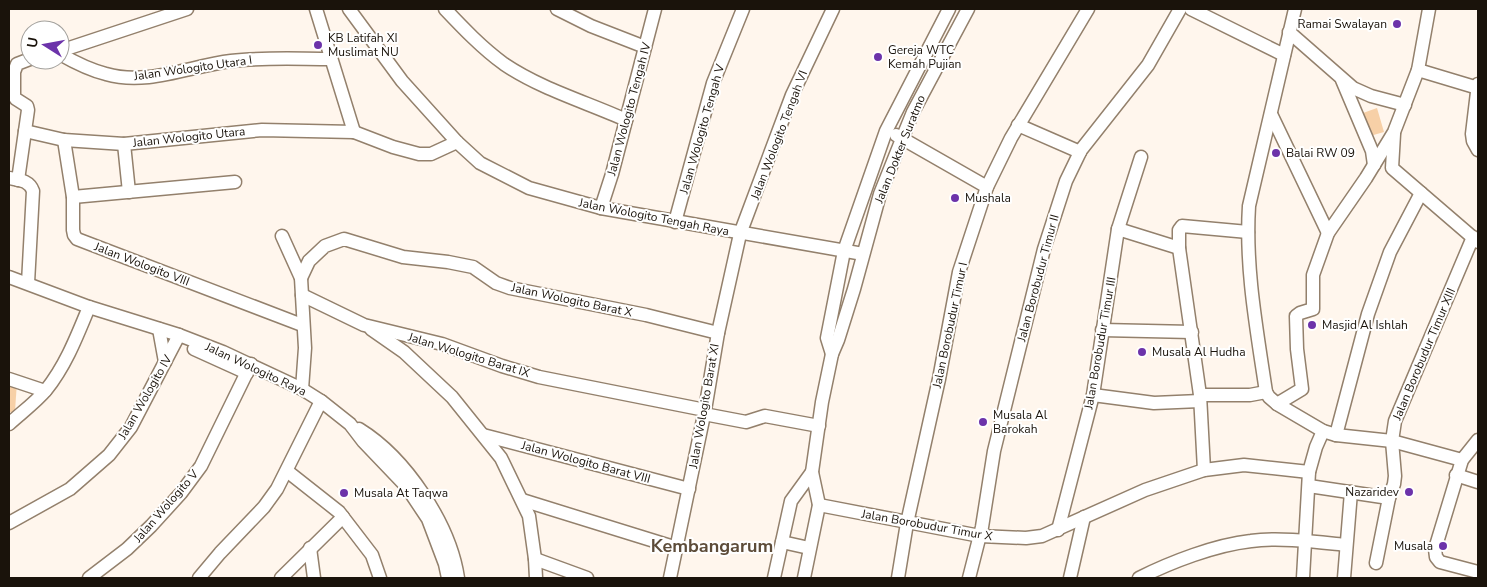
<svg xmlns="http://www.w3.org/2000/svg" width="1487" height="587" font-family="'Nunito Sans',sans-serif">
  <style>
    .green { fill: #f7d0a7 }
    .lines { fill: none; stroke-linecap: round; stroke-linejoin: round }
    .minor-casing { stroke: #93806c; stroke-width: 15 }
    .minor { stroke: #fff; stroke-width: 12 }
    .poi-dot { fill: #6c33aa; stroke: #fff; stroke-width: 2 }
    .labels { text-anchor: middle; stroke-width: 4; stroke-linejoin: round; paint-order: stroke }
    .poi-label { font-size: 12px; fill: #1a130b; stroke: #fff; text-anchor: start }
    .street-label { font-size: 12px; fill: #1a130b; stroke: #fff }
    .district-label { font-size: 18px; font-weight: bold; fill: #5d4c39; stroke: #fff }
  </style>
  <rect width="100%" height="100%" fill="#fff6ed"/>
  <g class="green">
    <polygon points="1377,108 1384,132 1370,136 1363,113"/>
    <polygon points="9,381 17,381 15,412 9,412"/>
  </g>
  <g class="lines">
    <defs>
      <g id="minor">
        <polyline points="316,9 354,132"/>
        <polyline points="349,9 402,81 457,142 480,163 529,188 601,208 863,254"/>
        <path d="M445,9C463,28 482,48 504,64C541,89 586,102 626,120"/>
        <polyline points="557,9 591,26 645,47"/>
        <polyline points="1191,9 1284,55"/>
        <path d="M1295,9L1249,206C1245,268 1257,331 1266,392L1269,397L1277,404L1323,431L1336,435L1392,441L1462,460"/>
        <polyline points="1289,32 1353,88 1371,96 1405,105"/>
        <polyline points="60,51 187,9"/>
        <path d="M60,54C74,62 90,70 106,74C147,86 190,66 231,61C264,57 298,59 331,59"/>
        <polyline points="1418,70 1478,88"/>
        <polyline points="1342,80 1372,151 1374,165"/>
        <polyline points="1478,84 1472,134 1473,141 1478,150"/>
        <polyline points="1271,114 1328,233"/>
        <polyline points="1018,125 1080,152"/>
        <polyline points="25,131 64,140 124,144 262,130 354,132 393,147 419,154 431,154 457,142"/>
        <polyline points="1394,134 1392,168 1478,242"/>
        <polyline points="896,135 987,187"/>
        <polyline points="64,140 73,197 73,230 74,235 77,239 302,325"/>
        <polyline points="124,144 129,192"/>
        <path d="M9,178C19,180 29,180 33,191L28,283"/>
        <polyline points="18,180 28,110 27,106 16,99 14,96 14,72 17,64 30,59"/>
        <polyline points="73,197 235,182"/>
        <polyline points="601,208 612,174 655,9"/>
        <polyline points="675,222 713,83 743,9"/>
        <polyline points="1118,229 1179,248"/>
        <polyline points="282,236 301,278 305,348 302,389"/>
        <polyline points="9,277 89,307 179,335 223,352 302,389 321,401 350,424 363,441 406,486 428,519 445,564 448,578"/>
        <polyline points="301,278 309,261 325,246 344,239 403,257 448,262 473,267 496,283 510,288 646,315 718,333"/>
        <polyline points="302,295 364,325 442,344 502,366 539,377 705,410"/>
        <polyline points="159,329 165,362"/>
        <polyline points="371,329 404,352 452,397 501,458 529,516 535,559 536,578"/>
        <polyline points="1102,330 1192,332"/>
        <polyline points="194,349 247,373"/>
        <polyline points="832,354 827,338 844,251 886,131 949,9"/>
        <polyline points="9,379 45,391"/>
        <polyline points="1093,395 1154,403 1200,401"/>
        <polyline points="1200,395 1250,395 1266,392"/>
        <polyline points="1277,404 1302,389 1297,349 1296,316 1300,313 1313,309 1313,275 1328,233 1366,178 1394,132 1418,70 1429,9"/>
        <polyline points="704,414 746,422 765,416 819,426"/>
        <path d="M9,424C21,413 36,402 46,390C66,365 77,336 89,307"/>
        <path d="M359,429C406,458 450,524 458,578"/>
        <polyline points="483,435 689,489"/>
        <polyline points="1336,435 1368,314 1390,252 1421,193"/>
        <polyline points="1478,440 1462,460 1435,549 1436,557 1440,562 1478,572"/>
        <polyline points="1204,470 1200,395 1179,248 1179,230 1182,226 1248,232"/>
        <polyline points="287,471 339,512 372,555 380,578"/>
        <polyline points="1456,475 1478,482"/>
        <polyline points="1309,486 1389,498"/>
        <polyline points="522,500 677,548"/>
        <polyline points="819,505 980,536 1026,538 1042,536 1145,490 1204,470 1244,465 1309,472"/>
        <polyline points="9,523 70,489 109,455 131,427 179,335"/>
        <polyline points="1058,530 1093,395 1118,229 1141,157"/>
        <polyline points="782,542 809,548"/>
        <polyline points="310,548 314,578"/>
        <polyline points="535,559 587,578"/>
        <polyline points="1376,563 1389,498 1394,484 1395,476 1392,441 1395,421 1473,237"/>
        <polyline points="89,578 127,549 151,526 181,493 201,466 251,364"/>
        <polyline points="199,578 220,553 264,507 277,489 321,401"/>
        <polyline points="281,578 343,517"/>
        <polyline points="670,578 705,410 718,333 740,234 792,95 833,9"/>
        <polyline points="774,578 791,501 812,472"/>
        <polyline points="804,578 819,505 812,472 822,402 832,354 838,340 854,289 880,194 902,139 913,112 968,9"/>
        <polyline points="898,578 907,523 939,379 959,272 987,187 1011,138 1088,9"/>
        <polyline points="969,578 982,527 994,451 1044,249 1066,181 1081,150 1148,65 1180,9"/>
        <polyline points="1070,578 1084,517"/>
        <path d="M1139,578C1171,562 1215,545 1251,541C1279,537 1317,542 1346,545"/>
        <polyline points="1303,578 1309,472 1316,447 1323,431"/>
        <polyline points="1344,578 1351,492"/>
      </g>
    </defs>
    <use href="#minor" class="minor-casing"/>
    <use href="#minor" class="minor"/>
  </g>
  <g class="poi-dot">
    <circle cx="1397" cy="24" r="5"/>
    <circle cx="318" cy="45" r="5"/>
    <circle cx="878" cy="57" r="5"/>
    <circle cx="1276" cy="153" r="5"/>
    <circle cx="955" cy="198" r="5"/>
    <circle cx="1312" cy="325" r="5"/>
    <circle cx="1142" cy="352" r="5"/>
    <circle cx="983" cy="422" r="5"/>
    <circle cx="1409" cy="492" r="5"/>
    <circle cx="344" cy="493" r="5"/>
    <circle cx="1443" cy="546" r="5"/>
  </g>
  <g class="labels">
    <g class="poi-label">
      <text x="1387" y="28" text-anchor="end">Ramai Swalayan</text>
      <text x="328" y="42">KB Latifah XI<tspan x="328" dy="14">Muslimat NU</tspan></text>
      <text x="888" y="54">Gereja WTC<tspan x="888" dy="14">Kemah Pujian</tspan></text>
      <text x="1286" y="157">Balai RW 09</text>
      <text x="965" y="202">Mushala</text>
      <text x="1322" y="329">Masjid Al Ishlah</text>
      <text x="1152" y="356">Musala Al Hudha</text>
      <text x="993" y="419">Musala Al<tspan x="993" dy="14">Barokah</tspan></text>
      <text x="1399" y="496" text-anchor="end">Nazaridev</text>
      <text x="354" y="497">Musala At Taqwa</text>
      <text x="1433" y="550" text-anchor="end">Musala</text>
    </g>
    <g class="street-label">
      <text transform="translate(193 68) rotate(-8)" y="4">Jalan Wologito Utara I</text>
      <text transform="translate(629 109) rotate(-75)" y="4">Jalan Wologito Tengah IV</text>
      <text transform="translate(702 129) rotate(-74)" y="4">Jalan Wologito Tengah V</text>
      <text transform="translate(779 135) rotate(-69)" y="4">Jalan Wologito Tengah VI</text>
      <text transform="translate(189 137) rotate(-6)" y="4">Jalan Wologito Utara</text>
      <text transform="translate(900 149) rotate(-68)" y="4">Jalan Dokter Suratmo</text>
      <text transform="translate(654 217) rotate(11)" y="4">Jalan Wologito Tengah Raya</text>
      <text transform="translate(142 264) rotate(21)" y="4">Jalan Wologito VIII</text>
      <text transform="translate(1038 278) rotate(-75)" y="4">Jalan Borobudur Timur II</text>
      <text transform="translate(572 300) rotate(12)" y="4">Jalan Wologito Barat X</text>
      <text transform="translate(950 325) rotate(-78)" y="4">Jalan Borobudur Timur I</text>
      <text transform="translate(1100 343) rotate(-80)" y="4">Jalan Borobudur Timur III</text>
      <text transform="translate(1424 354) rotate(-67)" y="4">Jalan Borobudur Timur XIII</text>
      <text transform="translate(469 355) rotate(17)" y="4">Jalan Wologito Barat IX</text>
      <text transform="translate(256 369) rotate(25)" y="4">Jalan Wologito Raya</text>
      <text transform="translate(145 397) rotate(-60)" y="4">Jalan Wologito IV</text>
      <text transform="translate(704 406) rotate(-80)" y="4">Jalan Wologito Barat XI</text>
      <text transform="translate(586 462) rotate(15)" y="4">Jalan Wologito Barat VIII</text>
      <text transform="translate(166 506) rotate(-49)" y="4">Jalan Wologito V</text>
      <text transform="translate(927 525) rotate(10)" y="4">Jalan Borobudur Timur X</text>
    </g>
    <g class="district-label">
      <text x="712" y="552">Kembangarum</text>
    </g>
  </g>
  <rect width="1487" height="587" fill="none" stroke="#1a130b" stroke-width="20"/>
  <g transform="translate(45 45) rotate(281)"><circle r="24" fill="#ffffff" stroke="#a3a19d"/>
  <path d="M0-4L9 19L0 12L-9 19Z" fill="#6c33aa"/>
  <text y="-8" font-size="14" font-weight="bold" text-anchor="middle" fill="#1a130b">U</text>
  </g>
</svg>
